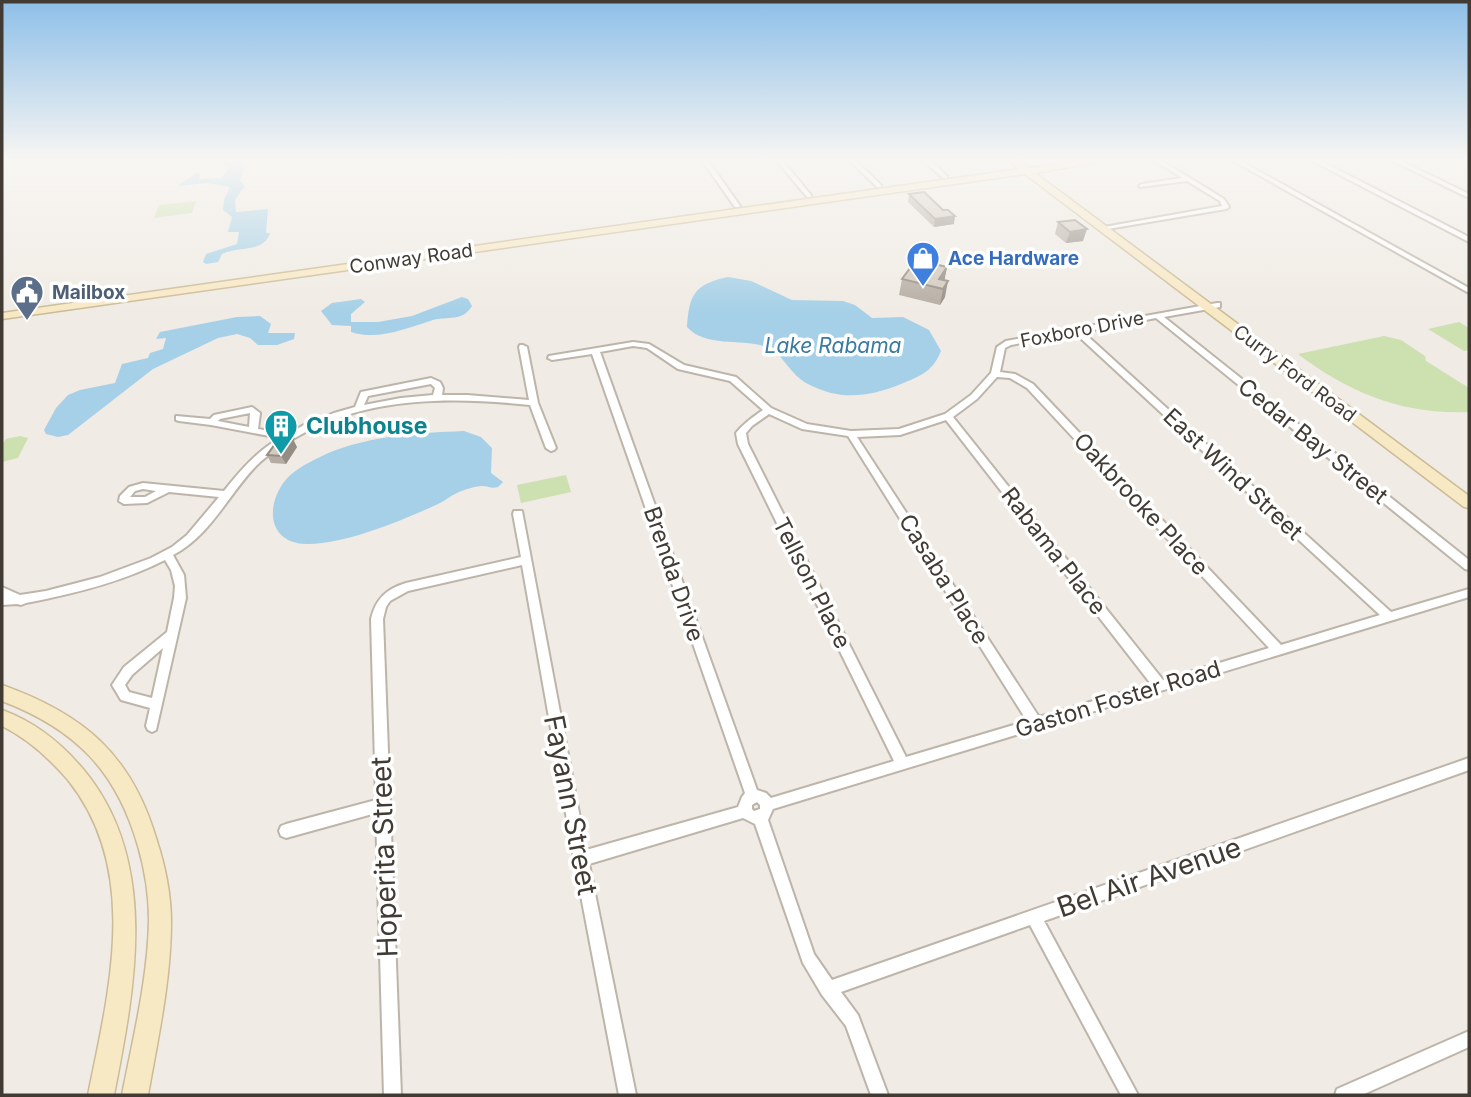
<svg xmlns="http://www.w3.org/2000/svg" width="1471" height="1097" font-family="Inter,sans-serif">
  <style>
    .green { fill: #cde0b0 }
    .water { fill: #a5d0e7 }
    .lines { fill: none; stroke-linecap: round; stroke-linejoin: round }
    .street-casing { stroke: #bdb5aa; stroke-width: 4 }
    .secondary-casing { stroke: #cbbb97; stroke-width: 3 }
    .street { fill: #fff; fill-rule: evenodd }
    .secondary { fill: #f8e9c5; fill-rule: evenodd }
    .wall { fill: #b5ada3 }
    .shaded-wall { fill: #948d84 }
    .building { fill: #d3c9bd; stroke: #948d84; stroke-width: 2 }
    .labels { text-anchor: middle; stroke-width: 7; stroke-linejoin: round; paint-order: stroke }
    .far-street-label { font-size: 19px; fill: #413b34; stroke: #fff }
    .far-shop-label { font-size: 19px; font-weight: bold; fill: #366cbe; stroke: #fff; text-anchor: start }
    .far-service-label { font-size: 19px; font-weight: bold; fill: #4e5e75; stroke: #fff; text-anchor: start }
    .far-water-label { font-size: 21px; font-style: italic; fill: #3a7ba1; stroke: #fff }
    .culture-label { font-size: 23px; font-weight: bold; fill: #0d838f; stroke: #fff; text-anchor: start }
    .street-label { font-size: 23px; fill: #413b34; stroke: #fff }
    .near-street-label { font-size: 28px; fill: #413b34; stroke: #fff }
  </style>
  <rect width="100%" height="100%" fill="#f0ebe4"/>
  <g class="green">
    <polygon points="196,201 192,213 154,218 159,205"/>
    <polygon points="1459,322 1469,328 1469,350 1464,351 1428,329"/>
    <path d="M1384,336L1401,340L1425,356L1426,361L1469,388V412C1404,415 1349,393 1298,354Z"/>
    <polygon points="20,436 28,438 18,458 2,462 2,445 6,439"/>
    <polygon points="566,475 571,492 521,503 517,485"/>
  </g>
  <g class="water">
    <path d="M231,159L246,162L240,181L245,186L235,200L236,212L268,209L266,233H270C264,253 239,246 222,254L218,262L206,264L203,262L206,254L237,244L239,232H228L232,217L223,210L224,200L230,187L207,183L178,186L196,173H201L199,179L222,178L230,167L224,165L223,162Z"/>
    <path d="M728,277L751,281L792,300L843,301L855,305L872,318L903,317L929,330L941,351C933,371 921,376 901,384C869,397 840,401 808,384C790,375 783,354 769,348C744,337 707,349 687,327C689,294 695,284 728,277Z"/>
    <path d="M462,297L468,299L472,306C462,322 448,316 433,320C407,328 378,341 351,332V326L332,325L321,311L332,303L361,299L365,302L351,314V322H378L412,316Z"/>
    <polygon points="260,316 271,324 268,333 295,333 294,339 277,345 258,345 250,338 237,334 218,338 153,369 68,435 58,437 46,434 44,430 56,408 68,395 80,390 115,383 122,364 148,358 150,353 163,349 166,338 156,339 160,332 237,317"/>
    <path d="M464,431L481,437L492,448L491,473L503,482L498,487C491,489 488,486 482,486C475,486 463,490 457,493C450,496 445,501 438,504C403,520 344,545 306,544C269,543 265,508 284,482C292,471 306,464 318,458C361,436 417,433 464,431Z"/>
  </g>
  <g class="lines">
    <defs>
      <g id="street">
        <polygon points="701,159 707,159 740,206 739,207 735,207"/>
        <polygon points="775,159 781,159 811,195 811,197 807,197"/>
        <polygon points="848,159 854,159 881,185 881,187 877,187"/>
        <polygon points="922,159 929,159 947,176 947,178 943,178"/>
        <polygon points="1152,159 1159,159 1224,199 1229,207 1226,209 1102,230 1101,229 1104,227 1222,206 1220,201 1187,181 1140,187 1139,186 1142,184 1182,178"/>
        <polygon points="1230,159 1237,159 1469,288 1469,293"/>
        <polygon points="1309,159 1317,159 1469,237 1469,242"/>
        <polygon points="1389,159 1397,159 1469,194 1469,198"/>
        <polygon points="112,291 119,293 109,303 103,303 103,299"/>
        <path d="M1217,303H1220V307L1164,317L1469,560V570L1465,569L1156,318L1083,332L1391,612L1469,589V597L773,809L768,820L814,954L832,980L1469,758V770L1044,921L1138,1095H1121L1030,925L841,992L858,1015L888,1095H871L846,1026L822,995L803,963L755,824L743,818L589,864L636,1095H619L574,859L522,565L408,591L390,601L386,607L383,619L401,1095H384L376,813L286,838L281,836L279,831L281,826L286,824L376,800L371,619C376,598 387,589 406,583L521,557L513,514L514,511H522L586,850L738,807L742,797L745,793L592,354L552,360L548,358L549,356L633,342L649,344L684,365L736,377L771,408L807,424L851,431L899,429L945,414L971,395L991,373L997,347L1006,341ZM1075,333L1380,615L1281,645L1033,384L1015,374L1000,372L1005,348L1011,345ZM633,346L647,348L678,369L730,381L763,410C753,417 744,423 736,433L738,444L894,761L771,798L766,793L757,790L600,352ZM997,377L1010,378L1027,388L1269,648L1163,680L953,417L977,399ZM769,414L802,429L848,436L1027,721L906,757L748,444L746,433L752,426ZM946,420L1151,684L1039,717L857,437L900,435ZM757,802L760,805V809L754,811L752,809V805Z"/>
        <path d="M520,345H523L527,347L538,403L556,448L554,450L551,451L546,448L530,405C453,397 370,396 300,435C284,444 269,453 256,466C228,495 210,536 173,555L184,575L186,598L156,730L152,732L148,730L146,726L150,708L121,700L112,685L124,667L167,632L174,598L175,586L171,570L165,560C122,582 73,594 26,603L21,605L17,604L2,605V587L20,595L46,591L100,577L151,558L172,547L187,535L219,497L169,492L147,503L124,504L119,501L120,496L129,487L143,483L224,491C240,471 257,451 280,438L211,425L179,421L176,420V416L210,419L214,415L252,407L260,413L258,429L288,434L304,425L334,413L355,407L361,392L431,378L440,382L443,388L442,395H467L529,400L519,347ZM431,384L435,388L433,395L401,398L364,405L368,396ZM250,413L249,427L218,421L220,419ZM143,489L156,491L145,497H130L135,491ZM163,648L152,698L129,692L125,685L132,675Z"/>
        <polygon points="1469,1031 1469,1047 1362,1095 1335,1095 1337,1089"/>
      </g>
      <g id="secondary">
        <polygon points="1007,159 1017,159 1029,168 1093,159 1116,159 1035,173 1469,496 1469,508 1464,507 1025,174 2,319 2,313 1019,169"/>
        <path d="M2,685C83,714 131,754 156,838C165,865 171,894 171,922C171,980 158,1038 148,1095H122C133,1038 148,979 149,920C149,896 145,870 138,846C116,770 75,729 2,701Z"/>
        <path d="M2,710C35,722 60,742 83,769C160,861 135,987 114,1095H88C109,991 141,871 68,780C49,758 28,739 2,726Z"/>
      </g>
    </defs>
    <use href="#street" class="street-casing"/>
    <use href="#secondary" class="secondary-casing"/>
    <use href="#street" class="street"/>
    <use href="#secondary" class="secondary"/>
  </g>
  <g class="wall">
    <polygon points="909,194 954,224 934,227 908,202"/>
    <polygon points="1058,222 1083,241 1066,243 1055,234"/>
    <polygon points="947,267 944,280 945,297 940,305 899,295 902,279"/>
    <polygon points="297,447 286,464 271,463 267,455"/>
  </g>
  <g class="shaded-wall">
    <polygon points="955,216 954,224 934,227 935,219"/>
    <polygon points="1087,229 1083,241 1066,243 1070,232"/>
    <polygon points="947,267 944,283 939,279"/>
    <polygon points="948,281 945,297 940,305 943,289"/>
    <polygon points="293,439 297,447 286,464 281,456"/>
  </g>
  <g class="building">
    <polygon points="924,192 943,210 948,210 955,216 935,219 909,194"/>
    <polygon points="1075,220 1087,229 1070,232 1058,222"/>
    <polygon points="916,260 947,267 939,279 948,281 943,289 902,279"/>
    <polygon points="293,439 281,456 267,455 278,440"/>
  </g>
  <linearGradient id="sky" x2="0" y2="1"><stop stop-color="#8dbfe8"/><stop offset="0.51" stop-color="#f8f6f3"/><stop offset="1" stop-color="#f8f6f3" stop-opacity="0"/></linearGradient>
  <rect width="1471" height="313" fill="url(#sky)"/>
  <defs>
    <symbol id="shop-pin" viewBox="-11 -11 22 30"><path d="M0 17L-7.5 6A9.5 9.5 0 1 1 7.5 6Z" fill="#3f7fe0" stroke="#fff"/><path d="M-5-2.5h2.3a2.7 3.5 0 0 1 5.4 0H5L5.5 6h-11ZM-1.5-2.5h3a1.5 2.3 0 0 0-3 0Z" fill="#fff"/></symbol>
    <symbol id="civic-pin" viewBox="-11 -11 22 30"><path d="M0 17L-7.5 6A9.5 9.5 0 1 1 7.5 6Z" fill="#5c6f8a" stroke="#fff"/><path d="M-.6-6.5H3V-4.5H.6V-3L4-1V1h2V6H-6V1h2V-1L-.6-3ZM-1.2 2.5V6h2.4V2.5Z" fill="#fff"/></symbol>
    <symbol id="building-pin" viewBox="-11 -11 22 30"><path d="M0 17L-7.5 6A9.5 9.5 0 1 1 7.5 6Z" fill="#0f9aa8" stroke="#fff"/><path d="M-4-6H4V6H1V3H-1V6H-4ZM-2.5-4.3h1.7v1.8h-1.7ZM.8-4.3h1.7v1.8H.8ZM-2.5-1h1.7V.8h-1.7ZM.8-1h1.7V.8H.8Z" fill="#fff"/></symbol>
  </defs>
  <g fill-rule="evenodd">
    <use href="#shop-pin" x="904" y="239" width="38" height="52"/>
    <use href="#civic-pin" x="8" y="273" width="38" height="52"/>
    <use href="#building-pin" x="262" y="407" width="38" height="52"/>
  </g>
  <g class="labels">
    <g class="far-street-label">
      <text transform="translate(411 258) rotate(-8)" y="7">Conway Road</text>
      <text transform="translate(1082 329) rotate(-11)" y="7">Foxboro Drive</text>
      <text transform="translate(1295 373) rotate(37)" y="7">Curry Ford Road</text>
    </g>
    <g class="far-shop-label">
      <text x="948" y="265">Ace Hardware</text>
    </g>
    <g class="far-service-label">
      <text x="52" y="299">Mailbox</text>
    </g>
    <g class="far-water-label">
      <text x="833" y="353">Lake Rabama</text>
    </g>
    <g class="culture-label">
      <text x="306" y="434">Clubhouse</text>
    </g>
    <g class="street-label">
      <text transform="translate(1313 441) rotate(39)" y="8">Cedar Bay Street</text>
      <text transform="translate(1233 474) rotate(43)" y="8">East Wind Street</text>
      <text transform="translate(1141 504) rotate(47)" y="8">Oakbrooke Place</text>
      <text transform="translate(1054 551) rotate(52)" y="8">Rabama Place</text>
      <text transform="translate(674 574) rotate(71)" y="8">Brenda Drive</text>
      <text transform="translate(944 579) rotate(58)" y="8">Casaba Place</text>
      <text transform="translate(812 583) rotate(63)" y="8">Tellson Place</text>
      <text transform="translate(1118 699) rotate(-17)" y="8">Gaston Foster Road</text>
    </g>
    <g class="near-street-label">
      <text transform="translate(571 805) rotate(79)" y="10">Fayann Street</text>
      <text transform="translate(384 857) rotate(-92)" y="10">Hoperita Street</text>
      <text transform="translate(1149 877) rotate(-19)" y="10">Bel Air Avenue</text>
    </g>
  </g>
  <rect width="1471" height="1097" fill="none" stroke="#413b34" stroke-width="7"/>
</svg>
